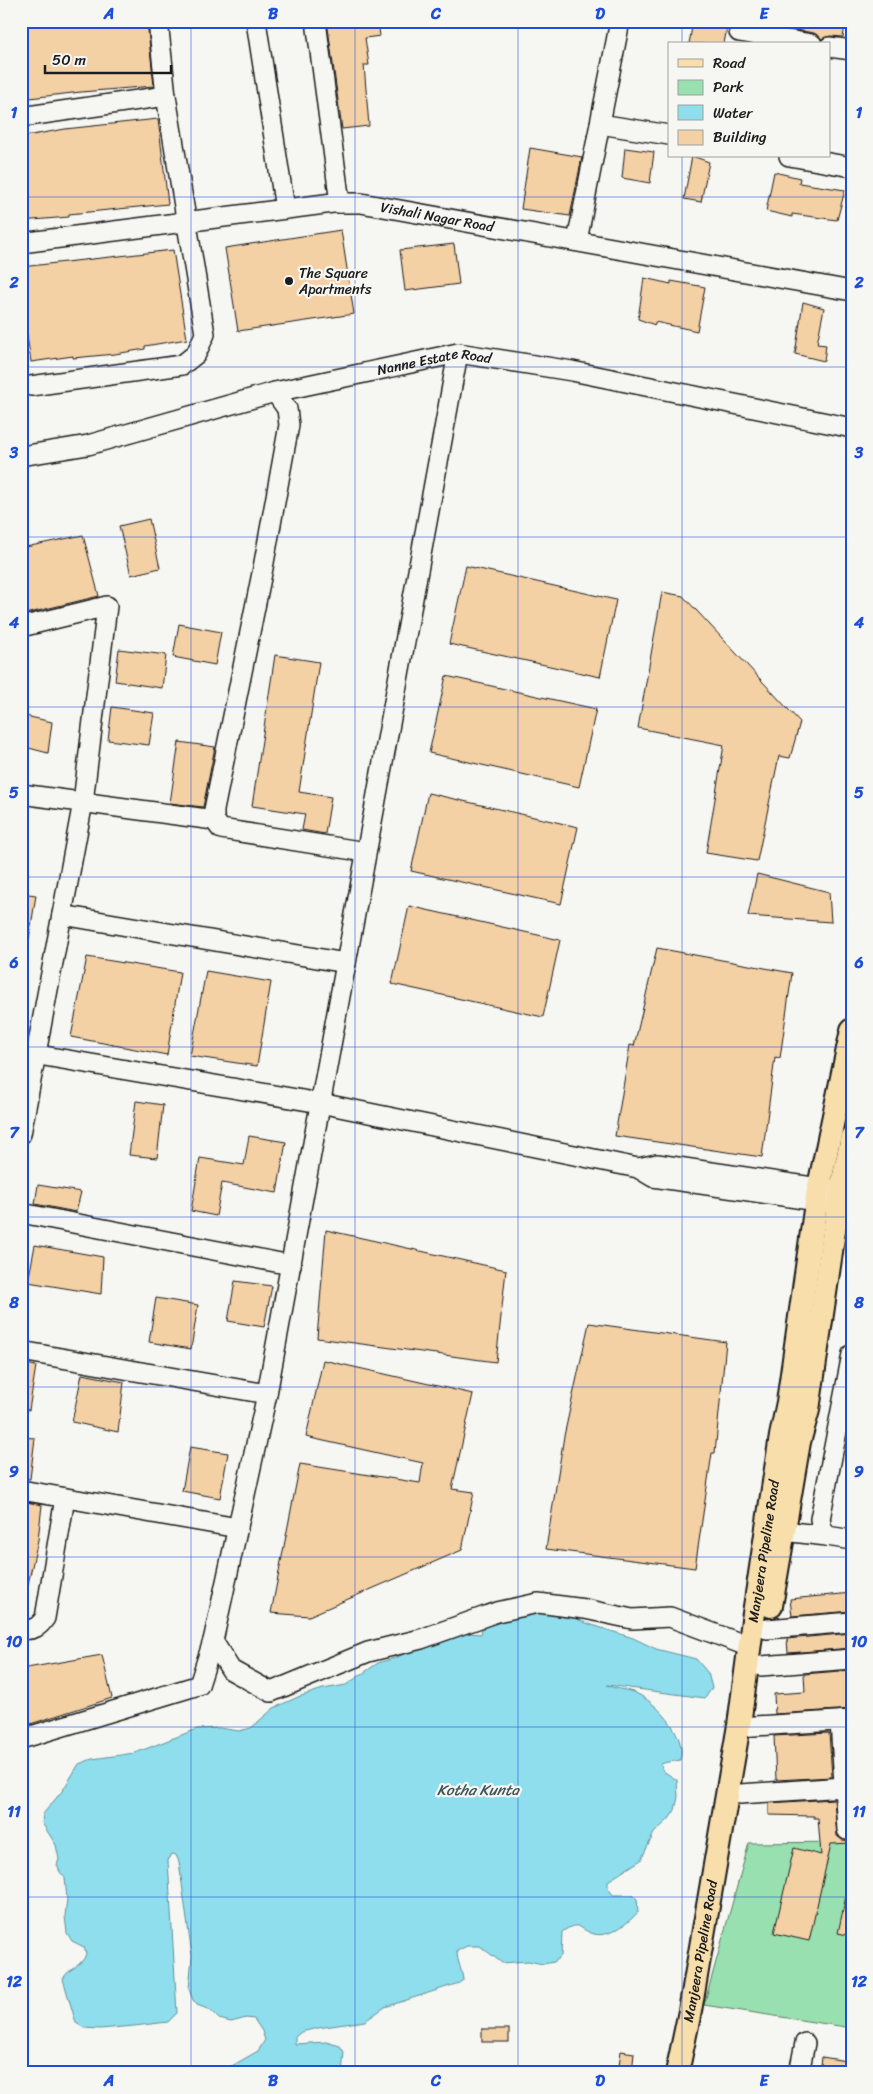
<svg xmlns="http://www.w3.org/2000/svg" width="873" height="2094" font-family="Sriracha,sans-serif">
  <style>
    .green { fill: #98e0af; stroke: #5a7e66 }
    .water { fill: #8fdeed; stroke: #619099 }
    .building { fill: #f4d0a5; stroke: #1c1c1c }
    .lines { fill: none; stroke-linecap: round; stroke-linejoin: round }
    .minor-casing { stroke: #1c1c1c; stroke-width: 22 }
    .major-casing { stroke: #1c1c1c; stroke-width: 26 }
    .minor { stroke: #f6f6f2; stroke-width: 19 }
    .major { stroke: #f8deab; stroke-width: 22 }
    .grid { fill: none; stroke: #1d4ed8; stroke-width: 1; stroke-opacity: 0.55 }
    .poi-dot { fill: #1c1c1c; stroke: #f6f6f2; stroke-width: 2 }
    .labels { text-anchor: middle; stroke-width: 4.5; stroke-linejoin: round; paint-order: stroke }
    .street-label { font-size: 14px; fill: #1c1c1c; stroke: #f6f6f2 }
    .poi-label { font-size: 14px; fill: #1c1c1c; stroke: #f6f6f2; text-anchor: start }
    .water-label { font-size: 15px; font-style: italic; fill: #3e565b; stroke: #f6f6f2 }
    .neatline { fill: none; stroke: #1d4ed8; stroke-width: 2 }
    .grid-label { font-size: 16px; text-anchor: middle; font-weight: bold; fill: #1d4ed8 }
  </style>
  <rect width="100%" height="100%" fill="#f6f6f2"/>
  <filter id="ink" filterUnits="userSpaceOnUse"><feTurbulence type="fractalNoise" baseFrequency=".02" numOctaves="2"/><feDisplacementMap in="SourceGraphic" scale="10" xChannelSelector="R" yChannelSelector="G"/><feConvolveMatrix kernelMatrix="1 2 1 2 8 2 1 2 1" color-interpolation-filters="sRGB"/></filter>
  <g filter="url(#ink)">
    <polygon class="green" points="852,1842 852,2028 704,2005 749,1843"/>
    <path class="water" d="M500,1611L567,1614L586,1623L633,1638L656,1649L696,1659L708,1673L712,1688L705,1698L607,1685C615,1689 624,1689 633,1692C655,1700 688,1735 680,1760C673,1762 668,1761 661,1764L663,1771L677,1780L678,1797L675,1810L669,1819L654,1833L641,1860L608,1881V1888L613,1895H633L637,1899L638,1912C629,1923 609,1938 594,1934C579,1930 580,1919 562,1932L561,1956L554,1962L543,1964L528,1961L502,1963L480,1946H467L457,1951C457,1962 462,1969 463,1980L459,1983L385,2007L365,2021L318,2028L301,2032L295,2037V2044L326,2042L340,2046L344,2052L342,2073H227L230,2067L258,2051L265,2040L262,2031L254,2019L246,2018L231,2022L219,2019L210,2010L197,2005L193,2000L189,1989L192,1956L179,1862L176,1855L173,1854L170,1855L168,1861L177,2013L168,2022L134,2026L100,2029L84,2028L76,2023L63,1979C69,1967 82,1967 86,1954L84,1947L72,1941L67,1933L65,1916L67,1899L65,1878L60,1872L57,1865L59,1859L56,1845L42,1823L43,1814L63,1790L79,1764L92,1759L135,1753L197,1729L219,1728L239,1731L251,1728L274,1708L298,1697L323,1689L346,1685L378,1663L398,1657L408,1651L457,1632L481,1634L483,1623Z"/>
    <g class="building">
      <polygon points="21,21 147,21 154,86 81,92 21,99"/>
      <polygon points="327,21 378,21 380,36 365,38 369,65 364,65 369,126 342,129"/>
      <polygon points="693,21 728,21 724,44 689,44"/>
      <polygon points="766,21 846,21 843,37 830,36 822,39 814,33 765,25"/>
      <polygon points="158,119 168,204 69,214 69,217 21,221 21,137 65,129"/>
      <polygon points="530,148 582,157 570,216 521,209"/>
      <polygon points="625,148 654,152 650,183 622,178"/>
      <polygon points="692,156 709,162 701,202 684,199"/>
      <polygon points="774,172 800,178 799,183 845,190 837,220 792,214 792,217 766,211"/>
      <polygon points="341,230 354,314 238,331 225,248"/>
      <polygon points="454,244 459,284 405,291 400,250"/>
      <polygon points="173,250 187,339 145,346 145,349 115,354 73,358 73,356 31,362 21,296 21,267"/>
      <polygon points="644,278 671,284 671,281 705,287 697,331 655,322 655,325 638,319"/>
      <polygon points="803,302 824,308 817,344 826,345 824,361 795,354"/>
      <polygon points="149,519 160,568 131,575 119,526"/>
      <polygon points="83,535 99,596 21,615 21,548"/>
      <polygon points="466,566 616,600 600,677 449,644"/>
      <polygon points="662,592 683,596 800,722 790,758 779,756 757,861 706,853 724,745 638,728"/>
      <polygon points="179,624 221,632 215,665 173,657"/>
      <polygon points="119,649 166,655 162,688 115,681"/>
      <polygon points="275,655 319,662 299,792 331,797 325,834 302,830 305,814 252,806"/>
      <polygon points="446,676 596,709 579,787 429,753"/>
      <polygon points="112,707 154,713 149,745 108,740"/>
      <polygon points="21,715 52,722 48,753 21,746"/>
      <polygon points="179,742 215,747 203,807 170,803"/>
      <polygon points="428,793 578,827 561,904 411,871"/>
      <polygon points="757,874 829,892 831,922 748,916"/>
      <polygon points="21,893 36,895 29,939 21,938"/>
      <polygon points="409,906 560,940 543,1017 392,984"/>
      <polygon points="657,948 792,973 780,1058 775,1057 762,1157 615,1136 630,1045 634,1046"/>
      <polygon points="87,957 180,972 167,1055 71,1037"/>
      <polygon points="206,971 271,982 257,1066 190,1056"/>
      <polygon points="136,1101 163,1105 157,1158 129,1155"/>
      <polygon points="249,1136 286,1142 277,1193 222,1183 216,1216 191,1211 200,1158 244,1165"/>
      <polygon points="38,1185 81,1192 76,1212 35,1204"/>
      <polygon points="326,1230 506,1270 496,1362 317,1338"/>
      <polygon points="35,1245 103,1257 101,1294 28,1282"/>
      <polygon points="235,1281 272,1286 264,1327 228,1321"/>
      <polygon points="156,1298 198,1305 191,1349 149,1342"/>
      <polygon points="589,1323 726,1342 715,1453 712,1453 695,1568 546,1549 564,1436"/>
      <polygon points="323,1360 473,1394 452,1489 474,1492 462,1550 309,1616 271,1613 300,1464 420,1483 423,1463 306,1437"/>
      <polygon points="21,1363 36,1366 29,1410 21,1409"/>
      <polygon points="82,1374 124,1382 118,1432 72,1422"/>
      <polygon points="21,1437 35,1438 30,1479 21,1478"/>
      <polygon points="190,1447 228,1453 220,1498 182,1491"/>
      <polygon points="21,1501 42,1505 38,1540 28,1584 21,1584"/>
      <polygon points="852,1593 852,1611 792,1616 790,1599"/>
      <polygon points="852,1633 852,1648 788,1653 787,1639"/>
      <polygon points="102,1655 112,1698 21,1727 21,1669"/>
      <polygon points="852,1670 852,1709 775,1714 774,1694 805,1692 804,1674"/>
      <polygon points="829,1733 832,1777 776,1780 774,1736"/>
      <polygon points="834,1799 837,1836 842,1840 852,1840 852,1843 831,1844 809,1941 774,1933 794,1848 821,1855 818,1818 814,1818 814,1816 769,1815 769,1803"/>
      <polygon points="846,1896 852,1896 852,1936 838,1933"/>
      <rect x="482" y="2029" width="27" height="13"/>
      <polygon points="621,2051 634,2053 632,2073 618,2073"/>
      <polygon points="822,2057 852,2062 852,2073 820,2073"/>
    </g>
    <g class="lines">
      <defs>
        <g id="minor">
          <polyline points="256,21 285,209"/>
          <polyline points="316,21 340,203"/>
          <polyline points="739,32 812,44"/>
          <polyline points="829,47 852,50"/>
          <polyline points="21,117 166,96"/>
          <polyline points="600,124 669,135"/>
          <polyline points="789,156 852,167"/>
          <polyline points="577,241 620,21"/>
          <path id="s1" d="M21,243L333,203H361L852,291"/>
          <polyline points="31,386 182,365 196,354 205,334 166,96 158,21"/>
          <polyline points="275,392 287,409 289,425 263,568 214,810 214,820 221,829 366,852"/>
          <path id="s2" d="M21,456L88,445L275,392L458,353L572,371L852,428"/>
          <polyline points="21,627 107,606 83,802 21,1134"/>
          <polyline points="21,794 214,820"/>
          <polyline points="62,915 346,963"/>
          <polyline points="21,1052 320,1103 638,1168 653,1177 838,1204 852,1201"/>
          <polyline points="638,1168 657,1164 833,1190"/>
          <polyline points="21,1213 291,1265"/>
          <polyline points="21,1351 267,1394"/>
          <polyline points="852,1354 820,1519 822,1528 827,1536 852,1540"/>
          <polyline points="21,1490 238,1528"/>
          <polyline points="783,1531 827,1536"/>
          <path d="M21,1629C33,1631 39,1627 45,1618L65,1498"/>
          <polyline points="767,1629 852,1622"/>
          <polyline points="213,1641 231,1670 271,1692 368,1652 421,1639 497,1612 538,1603 585,1609 632,1619 670,1617 750,1647"/>
          <polyline points="761,1666 852,1659"/>
          <polyline points="840,1721 847,1830"/>
          <polyline points="739,1727 852,1720"/>
          <polyline points="21,1739 199,1685 213,1641 267,1394 458,353"/>
          <polyline points="740,1794 844,1787"/>
          <polyline points="799,2073 805,2043"/>
        </g>
        <g id="major">
          <polyline points="771,1606 799,1442 808,1410 838,1204 852,1137"/>
          <path id="s3" d="M677,2073L690,2011L739,1725L753,1620L781,1436L788,1402L817,1196L852,1030"/>
        </g>
      </defs>
      <use href="#minor" class="minor-casing"/>
      <use href="#major" class="major-casing"/>
      <use href="#minor" class="minor"/>
      <use href="#major" class="major"/>
    </g>
  </g>
  <path class="grid" d="M191,21V2073M355,21V2073M518,21V2073M682,21V44M682,156V2073M21,197H852M21,367H852M21,537H852M21,707H852M21,877H852M21,1047H852M21,1217H852M21,1387H852M21,1557H852M21,1727H852M21,1897H852"/>
  <circle class="poi-dot" cx="289" cy="281" r="5"/>
  <g class="labels">
    <g class="street-label">
      <text dy="5" stroke="none"><textPath href="#s1" startOffset="420">Vishali Nagar Road</textPath></text>
      <text dy="5" stroke="none"><textPath href="#s2" startOffset="425">Nanne Estate Road</textPath></text>
      <text dy="5" stroke="none"><textPath href="#s3" startOffset="529">Manjeera Pipeline Road</textPath></text>
      <text dy="5" stroke="none"><textPath href="#s3" startOffset="124">Manjeera Pipeline Road</textPath></text>
    </g>
    <g class="poi-label">
      <text x="299" y="278">The Square<tspan x="299" dy="16">Apartments</tspan></text>
    </g>
    <g class="water-label">
      <text x="478" y="1795">Kotha Kunta</text>
    </g>
  </g>
  <rect width="873" height="2094" fill="none" stroke="#f6f6f2" stroke-width="55"/>
  <rect x="668" y="42" width="162" height="115" fill="#f6f6f2" stroke="#9f9f9c"/>
  <rect x="678" y="59" width="25" height="8" fill="#f8deab" stroke="#9f9f9c"/>
  <text x="713" y="68" font-size="15" fill="#1c1c1c">Road</text>
  <rect x="678" y="80" width="25" height="15" fill="#98e0af" stroke="#9f9f9c"/>
  <text x="713" y="92" font-size="15" fill="#1c1c1c">Park</text>
  <rect x="678" y="105" width="25" height="15" fill="#8fdeed" stroke="#9f9f9c"/>
  <text x="713" y="118" font-size="15" fill="#1c1c1c">Water</text>
  <rect x="678" y="130" width="25" height="15" fill="#f4d0a5" stroke="#9f9f9c"/>
  <text x="713" y="142" font-size="15" fill="#1c1c1c">Building</text>
  <path d="M45 65v8h126v-8" fill="none" stroke="#1c1c1c" stroke-width="2.5"/>
  <text x="52" y="65" font-size="15" fill="#1c1c1c" stroke="#f6f6f2" stroke-width="4" paint-order="stroke">50 m</text>
  <rect x="28" y="28" width="818" height="2038" class="neatline"/>
  <g class="grid-label">
    <text x="109" y="19">A</text>
    <text x="273" y="19">B</text>
    <text x="436" y="19">C</text>
    <text x="600" y="19">D</text>
    <text x="764" y="19">E</text>
    <text x="14" y="118">1</text>
    <text x="859" y="118">1</text>
    <text x="14" y="288">2</text>
    <text x="859" y="288">2</text>
    <text x="14" y="458">3</text>
    <text x="859" y="458">3</text>
    <text x="14" y="628">4</text>
    <text x="859" y="628">4</text>
    <text x="14" y="798">5</text>
    <text x="859" y="798">5</text>
    <text x="14" y="968">6</text>
    <text x="859" y="968">6</text>
    <text x="14" y="1138">7</text>
    <text x="859" y="1138">7</text>
    <text x="14" y="1308">8</text>
    <text x="859" y="1308">8</text>
    <text x="14" y="1477">9</text>
    <text x="859" y="1477">9</text>
    <text x="14" y="1647">10</text>
    <text x="859" y="1647">10</text>
    <text x="14" y="1817">11</text>
    <text x="859" y="1817">11</text>
    <text x="14" y="1987">12</text>
    <text x="859" y="1987">12</text>
    <text x="109" y="2086">A</text>
    <text x="273" y="2086">B</text>
    <text x="436" y="2086">C</text>
    <text x="600" y="2086">D</text>
    <text x="764" y="2086">E</text>
  </g>
</svg>
